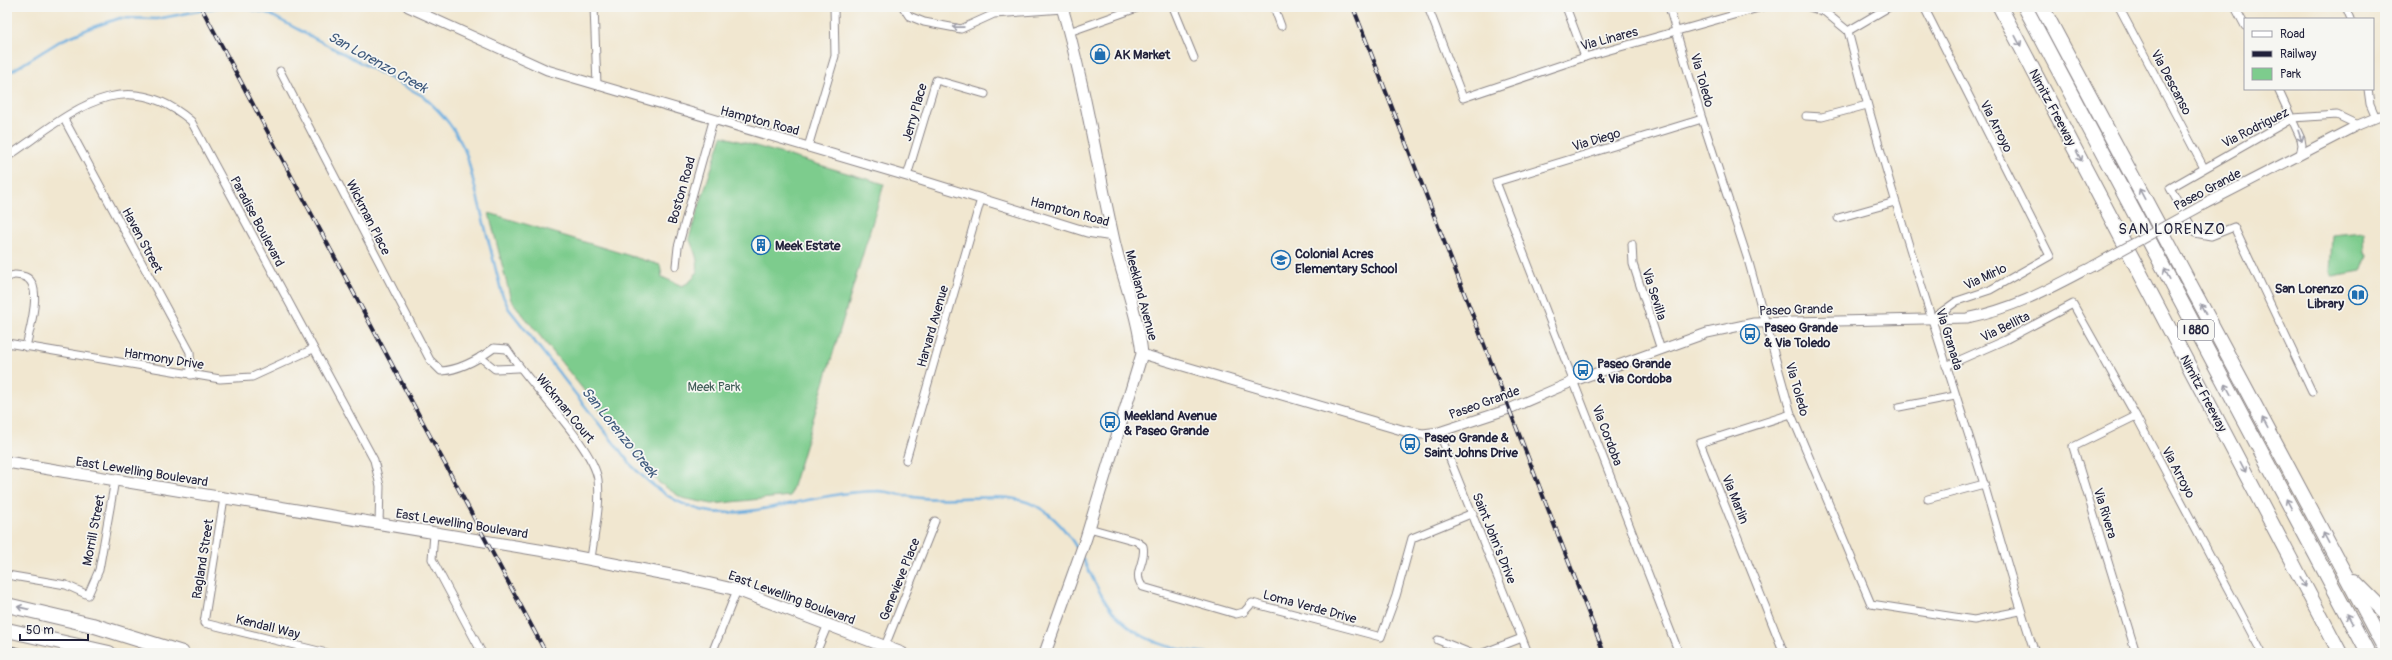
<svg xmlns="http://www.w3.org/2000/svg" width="2392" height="660" font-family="Pangolin,sans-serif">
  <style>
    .green { fill: #7dcc8d; stroke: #507764 }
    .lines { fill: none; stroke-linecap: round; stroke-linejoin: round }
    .stream { stroke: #6baddf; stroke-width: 2.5 }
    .minor-casing { stroke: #8a8486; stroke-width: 9 }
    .tertiary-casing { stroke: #8a8486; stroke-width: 11 }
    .secondary-casing { stroke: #8a8486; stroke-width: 13 }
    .motorway-casing { stroke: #8a8486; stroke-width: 16 }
    .minor { stroke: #fff; stroke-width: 7 }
    .tertiary { stroke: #fff; stroke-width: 9 }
    .secondary { stroke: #fff; stroke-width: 11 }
    .motorway { stroke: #fff; stroke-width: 14 }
    .rail-casing { stroke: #22223b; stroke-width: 4 }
    .rail { stroke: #f6f6f2; stroke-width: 2.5; stroke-dasharray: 8; stroke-linecap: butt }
    .tertiary-bridge-casing { stroke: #8a8486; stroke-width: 11; stroke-linecap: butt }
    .tertiary-bridge { stroke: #fff; stroke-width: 9 }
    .oneway { stroke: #9c9ca7 }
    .labels { text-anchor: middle; stroke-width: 3.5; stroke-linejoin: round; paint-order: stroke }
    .shield { fill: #f6f6f2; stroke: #626272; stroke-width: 1 }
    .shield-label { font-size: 12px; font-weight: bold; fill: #22223b }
    .street-label { font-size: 13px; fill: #22223b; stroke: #f6f6f2 }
    .poi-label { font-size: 13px; font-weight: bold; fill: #22223b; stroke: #f6f6f2; text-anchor: start }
    .park-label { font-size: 13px; fill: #425e58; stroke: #f6f6f2 }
    .water-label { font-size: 14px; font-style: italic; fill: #3f5a7d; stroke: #f6f6f2 }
    .quarter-label { font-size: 15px; letter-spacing: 1px; fill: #22223b; stroke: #f6f6f2 }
  </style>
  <rect width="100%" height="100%" fill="#f6f6f2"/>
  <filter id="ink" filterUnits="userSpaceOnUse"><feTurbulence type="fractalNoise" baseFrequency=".025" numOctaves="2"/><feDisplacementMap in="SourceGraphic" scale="8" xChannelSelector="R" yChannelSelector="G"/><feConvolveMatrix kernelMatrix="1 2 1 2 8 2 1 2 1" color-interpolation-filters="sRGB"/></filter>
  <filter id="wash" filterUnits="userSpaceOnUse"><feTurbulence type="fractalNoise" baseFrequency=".012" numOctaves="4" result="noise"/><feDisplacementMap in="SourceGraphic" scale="16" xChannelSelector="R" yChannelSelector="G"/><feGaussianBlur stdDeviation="0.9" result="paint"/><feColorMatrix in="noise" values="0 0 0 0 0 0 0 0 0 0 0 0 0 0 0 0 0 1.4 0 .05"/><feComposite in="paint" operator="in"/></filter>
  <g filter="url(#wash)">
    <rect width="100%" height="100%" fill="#f1e7d0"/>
    <g class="green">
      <path d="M722,136L884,184L790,496L712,504L682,498L658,482L511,300L489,213L660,265L662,277L682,286C706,275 697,257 689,238Z"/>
      <polygon points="2363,232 2364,253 2367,255 2361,271 2333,276 2330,274 2332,235"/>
    </g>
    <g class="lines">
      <g class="stream">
        <path d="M222,7H240L267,13L423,96C443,114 457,130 467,156L502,294L509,309L632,466C655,489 678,507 711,512C750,517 809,497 849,493C859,492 869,491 879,491C893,492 907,497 921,498C991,503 1035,476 1078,550"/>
        <polyline points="7,74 60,41 93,27 120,18 157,19 219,7"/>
        <path d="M1082,558C1092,575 1100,597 1113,612C1139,641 1170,650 1207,653"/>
      </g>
    </g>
  </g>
  <g filter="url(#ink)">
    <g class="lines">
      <defs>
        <g id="minor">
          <polyline points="594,7 597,85"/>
          <polyline points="903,7 909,16 924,22 961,29 994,14 1063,9"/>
          <polyline points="1173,7 1194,58"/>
          <polyline points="1274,7 1281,26"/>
          <polyline points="1428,7 1463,98 1585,57 1762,7"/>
          <polyline points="1566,7 1585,57"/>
          <polyline points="1669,7 1702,119 1749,263 1791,414 1871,604 1974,620 2020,611"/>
          <polyline points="1809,7 1825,12 1848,31 1889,7"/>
          <polyline points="1924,7 2050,256 1990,290 1957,301 1932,319"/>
          <polyline points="2119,7 2204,168"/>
          <polyline points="2235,7 2245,26"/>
          <polyline points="2346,7 2351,19"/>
          <path d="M1848,31C1887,184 1937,334 1984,484C2001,541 2016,597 2035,653"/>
          <polyline points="1069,32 1140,7"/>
          <path d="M280,71L430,360L441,371C460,370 479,359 494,348L507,349C528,383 594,447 598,480C601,506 594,534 591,559"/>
          <polyline points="2278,89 2301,139 2302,145 2300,155"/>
          <polyline points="2368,89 2370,104 2376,118"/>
          <polyline points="1806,116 1822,117 1867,105"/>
          <polyline points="64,119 190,352 191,375"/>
          <polyline points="808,147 835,56 834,7"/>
          <path d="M7,157C68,116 121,61 191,121L374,460L380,486L379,524"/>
          <polyline points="907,176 936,80 985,94"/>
          <polyline points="1838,218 1895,202"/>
          <polyline points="1632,244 1633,264 1661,350"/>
          <polyline points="676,266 678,247 713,121"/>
          <path d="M7,278C12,274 16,275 22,276C46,280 29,331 26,347"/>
          <polyline points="7,343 220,379 252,377 313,349"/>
          <polyline points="480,357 495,369 518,368"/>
          <polyline points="1946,366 2005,340 2073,304 2136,416 2262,653"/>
          <polyline points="2312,392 2234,227 2211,236 2195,233 2170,188 2293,118 2337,115 2358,125"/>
          <polyline points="1899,407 1955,396"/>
          <polyline points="2136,416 2073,447 2136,653"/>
          <polyline points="1439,432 1528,653"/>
          <polyline points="906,460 981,199"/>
          <polyline points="224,498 204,623 327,653"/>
          <polyline points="1928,499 1984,484"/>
          <path d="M1089,528L1136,541L1143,546C1147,562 1131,573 1143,587L1236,614L1244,612L1252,603L1381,637L1396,596L1412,538L1473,513"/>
          <polyline points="434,534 432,559 482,653"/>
          <polyline points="7,575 66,585 88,595 99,570 115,480"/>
          <polyline points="1438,640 1470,653"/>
          <polyline points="885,646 935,521"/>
          <polyline points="712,653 737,590"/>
          <polyline points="816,653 828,624"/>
          <polyline points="1483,653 1522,638"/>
          <polyline points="1679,653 1496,182 1702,119"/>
          <polyline points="1784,653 1700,443 1791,414"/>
        </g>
        <g id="tertiary">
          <polyline points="408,7 547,70 917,179 1087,232 1113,236"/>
          <polyline points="2205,204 2358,125 2385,114"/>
          <path d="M1142,354L1405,431L1423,434L1439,432L1509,409L1574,381L1707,333L1754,323L1967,318C2016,308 2049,289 2093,266"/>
        </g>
        <g id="secondary">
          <polyline points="7,462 557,553 681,577 737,590 902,653"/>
          <path d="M1045,653L1086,538L1142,354C1138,313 1121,275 1113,236C1096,160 1084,82 1062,7"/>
        </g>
        <g id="motorway">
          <polyline points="2000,7 2340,653"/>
          <polyline points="2025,7 2368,653"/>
          <polyline points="2042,7 2385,649"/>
          <polyline points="2354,581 2385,612"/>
          <polyline points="7,605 92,625 182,653"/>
          <polyline points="7,630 109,653"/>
        </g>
      </defs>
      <use href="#minor" class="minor-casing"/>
      <use href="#tertiary" class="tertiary-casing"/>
      <use href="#secondary" class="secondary-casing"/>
      <use href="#motorway" class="motorway-casing"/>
      <use href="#minor" class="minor"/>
      <use href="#tertiary" class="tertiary"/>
      <use href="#secondary" class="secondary"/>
      <use href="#motorway" class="motorway"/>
      <defs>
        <g id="rail">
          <polyline points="201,7 546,653"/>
          <polyline points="1353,7 1604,653"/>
          <polyline points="7,647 35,653"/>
        </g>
      </defs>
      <use href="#rail" class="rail-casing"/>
      <use href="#rail" class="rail"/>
      <defs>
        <polyline id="tertiary-bridge" points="2093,266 2205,204"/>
      </defs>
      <use href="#tertiary-bridge" class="tertiary-bridge-casing"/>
      <use href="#tertiary-bridge" class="tertiary-bridge"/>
    </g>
    <defs><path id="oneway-shaft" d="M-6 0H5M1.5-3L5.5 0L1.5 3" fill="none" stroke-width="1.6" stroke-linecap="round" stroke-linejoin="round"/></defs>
    <g class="oneway">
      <use href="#oneway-shaft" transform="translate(958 27) rotate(-179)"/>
      <use href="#oneway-shaft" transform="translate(2018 41) rotate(62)"/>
      <use href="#oneway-shaft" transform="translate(2300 136) rotate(71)"/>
      <use href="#oneway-shaft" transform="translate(2079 156) rotate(62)"/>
      <use href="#oneway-shaft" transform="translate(2142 194) rotate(-118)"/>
      <use href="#oneway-shaft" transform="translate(2167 274) rotate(-118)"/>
      <use href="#oneway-shaft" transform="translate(2203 309) rotate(-118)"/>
      <use href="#oneway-shaft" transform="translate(2228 389) rotate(-118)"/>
      <use href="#oneway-shaft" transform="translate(2265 423) rotate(-118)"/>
      <use href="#oneway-shaft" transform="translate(2243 467) rotate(62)"/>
      <use href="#oneway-shaft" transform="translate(2289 504) rotate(-118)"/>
      <use href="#oneway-shaft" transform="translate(2326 538) rotate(-118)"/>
      <use href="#oneway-shaft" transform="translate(2303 582) rotate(62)"/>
      <use href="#oneway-shaft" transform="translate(23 608) rotate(-167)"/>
      <use href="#oneway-shaft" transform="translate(2350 619) rotate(-118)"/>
    </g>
  </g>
  <defs>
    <symbol id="shop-ring" viewBox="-11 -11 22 22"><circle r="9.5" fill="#f6f6f2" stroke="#1f6fb2" stroke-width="1.5"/><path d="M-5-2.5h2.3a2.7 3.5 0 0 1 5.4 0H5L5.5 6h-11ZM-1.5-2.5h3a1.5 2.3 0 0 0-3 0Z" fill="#1f6fb2"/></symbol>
    <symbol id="building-ring" viewBox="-11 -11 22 22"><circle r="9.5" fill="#f6f6f2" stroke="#1f6fb2" stroke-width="1.5"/><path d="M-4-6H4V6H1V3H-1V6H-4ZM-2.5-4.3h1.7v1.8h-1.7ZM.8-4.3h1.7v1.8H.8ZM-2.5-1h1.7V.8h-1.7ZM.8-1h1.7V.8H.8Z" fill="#1f6fb2"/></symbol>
    <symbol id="school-ring" viewBox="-11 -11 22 22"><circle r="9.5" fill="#f6f6f2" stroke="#1f6fb2" stroke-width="1.5"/><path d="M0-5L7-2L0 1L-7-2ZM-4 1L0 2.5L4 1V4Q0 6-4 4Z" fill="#1f6fb2"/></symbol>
    <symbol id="library-ring" viewBox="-11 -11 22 22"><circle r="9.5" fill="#f6f6f2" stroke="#1f6fb2" stroke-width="1.5"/><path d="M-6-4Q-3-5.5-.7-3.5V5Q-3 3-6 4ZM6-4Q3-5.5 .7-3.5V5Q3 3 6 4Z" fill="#1f6fb2"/></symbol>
    <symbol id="bus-ring" viewBox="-11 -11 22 22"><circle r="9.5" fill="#f6f6f2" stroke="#1f6fb2" stroke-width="1.5"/><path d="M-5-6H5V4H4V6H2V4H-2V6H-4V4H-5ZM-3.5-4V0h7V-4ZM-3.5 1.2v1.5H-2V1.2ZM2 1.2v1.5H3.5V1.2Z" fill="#1f6fb2"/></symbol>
  </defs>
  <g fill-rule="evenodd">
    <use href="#shop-ring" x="1089" y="43" width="22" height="22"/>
    <use href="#building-ring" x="750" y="234" width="22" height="22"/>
    <use href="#school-ring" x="1270" y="249" width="22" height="22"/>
    <use href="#library-ring" x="2347" y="284" width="22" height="22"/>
    <use href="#bus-ring" x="1739" y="323" width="22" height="22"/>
    <use href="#bus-ring" x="1572" y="359" width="22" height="22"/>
    <use href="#bus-ring" x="1099" y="411" width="22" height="22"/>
    <use href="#bus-ring" x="1399" y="433" width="22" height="22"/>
  </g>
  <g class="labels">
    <rect class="shield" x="2178" y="320" width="36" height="20" rx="3"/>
    <g class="shield-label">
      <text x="2196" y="334">I 880</text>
    </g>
    <g class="street-label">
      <text transform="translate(1609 38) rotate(-15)" y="5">Via Linares</text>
      <text transform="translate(1703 80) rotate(74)" y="5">Via Toledo</text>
      <text transform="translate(2172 82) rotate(62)" y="5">Via Descanso</text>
      <text transform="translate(2053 107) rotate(62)" y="5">Nimitz Freeway</text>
      <text transform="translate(914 112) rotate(-74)" y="5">Jerry Place</text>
      <text transform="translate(760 120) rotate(15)" y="5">Hampton Road</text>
      <text transform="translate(1997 126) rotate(63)" y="5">Via Arroyo</text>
      <text transform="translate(2255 127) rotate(-27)" y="5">Via Rodriguez</text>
      <text transform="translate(1596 139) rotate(-17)" y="5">Via Diego</text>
      <text transform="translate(2207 189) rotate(-28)" y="5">Paseo Grande</text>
      <text transform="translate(681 190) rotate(-74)" y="5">Boston Road</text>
      <text transform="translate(1070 211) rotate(15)" y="5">Hampton Road</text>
      <text transform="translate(369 217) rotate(63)" y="5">Wickman Place</text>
      <text transform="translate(258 221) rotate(62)" y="5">Paradise Boulevard</text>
      <text transform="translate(143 240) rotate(62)" y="5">Haven Street</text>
      <text transform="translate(1985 276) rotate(-25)" y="5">Via Mirlo</text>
      <text transform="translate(1655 294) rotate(72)" y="5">Via Sevilla</text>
      <text transform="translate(1142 295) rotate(75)" y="5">Meekland Avenue</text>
      <text transform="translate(1796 309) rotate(-2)" y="5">Paseo Grande</text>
      <text transform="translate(932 326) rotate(-74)" y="5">Harvard Avenue</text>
      <text transform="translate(2005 326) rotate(-26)" y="5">Via Bellita</text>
      <text transform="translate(1950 339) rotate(73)" y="5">Via Granada</text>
      <text transform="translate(164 358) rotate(9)" y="5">Harmony Drive</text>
      <text transform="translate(1798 389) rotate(74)" y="5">Via Toledo</text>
      <text transform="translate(2204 393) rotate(62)" y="5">Nimitz Freeway</text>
      <text transform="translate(1484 402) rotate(-20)" y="5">Paseo Grande</text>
      <text transform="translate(566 408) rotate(51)" y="5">Wickman Court</text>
      <text transform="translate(1608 435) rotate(69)" y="5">Via Cordoba</text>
      <text transform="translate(142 471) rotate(9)" y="5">East Lewelling Boulevard</text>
      <text transform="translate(2179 472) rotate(62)" y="5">Via Arroyo</text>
      <text transform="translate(1736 499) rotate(68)" y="5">Via Marlin</text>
      <text transform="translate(2106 513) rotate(73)" y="5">Via Rivera</text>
      <text transform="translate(462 523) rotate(9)" y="5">East Lewelling Boulevard</text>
      <text transform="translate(93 530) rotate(-79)" y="5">Morrill Street</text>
      <text transform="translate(1495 538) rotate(68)" y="5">Saint John's Drive</text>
      <text transform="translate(202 559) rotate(-81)" y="5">Ragland Street</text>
      <text transform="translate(899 579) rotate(-68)" y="5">Genevieve Place</text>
      <text transform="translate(792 597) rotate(20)" y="5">East Lewelling Boulevard</text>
      <text transform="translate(1310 606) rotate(15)" y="5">Loma Verde Drive</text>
      <text transform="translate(268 626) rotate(14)" y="5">Kendall Way</text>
    </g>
    <g class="poi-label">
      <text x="1114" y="59">AK Market</text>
      <text x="775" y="250">Meek Estate</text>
      <text x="1295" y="258">Colonial Acres<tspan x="1295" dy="15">Elementary School</tspan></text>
      <text x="2344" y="293" text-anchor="end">San Lorenzo<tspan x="2344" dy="15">Library</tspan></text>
      <text x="1764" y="332">Paseo Grande<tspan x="1764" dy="15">&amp; Via Toledo</tspan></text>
      <text x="1597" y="368">Paseo Grande<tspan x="1597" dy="15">&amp; Via Cordoba</tspan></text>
      <text x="1124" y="420">Meekland Avenue<tspan x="1124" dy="15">&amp; Paseo Grande</tspan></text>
      <text x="1424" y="442">Paseo Grande &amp;<tspan x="1424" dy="15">Saint Johns Drive</tspan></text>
    </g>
    <g class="park-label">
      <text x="714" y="391">Meek Park</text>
    </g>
    <g class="water-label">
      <text transform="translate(378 62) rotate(29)" y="5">San Lorenzo Creek</text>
      <text transform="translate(620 432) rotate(51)" y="5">San Lorenzo Creek</text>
    </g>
    <g class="quarter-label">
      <text x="2172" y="234">SAN LORENZO</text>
    </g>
  </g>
  <rect width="2392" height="660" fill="none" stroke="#f6f6f2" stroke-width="24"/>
  <rect x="2244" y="18" width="130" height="72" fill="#f6f6f2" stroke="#a1a1a9"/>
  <rect x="2252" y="31" width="20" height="6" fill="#ffffff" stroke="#a1a1a9"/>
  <text x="2280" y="38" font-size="12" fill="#22223b">Road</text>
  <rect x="2252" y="51" width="20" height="6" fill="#22223b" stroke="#a1a1a9"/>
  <text x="2280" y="58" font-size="12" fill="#22223b">Railway</text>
  <rect x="2252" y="68" width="20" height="12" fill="#7dcc8d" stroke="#a1a1a9"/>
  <text x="2280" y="78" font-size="12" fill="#22223b">Park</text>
  <path d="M20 634v6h68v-6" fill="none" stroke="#22223b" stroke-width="2"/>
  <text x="26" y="634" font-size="12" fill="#22223b" stroke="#f6f6f2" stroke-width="3" paint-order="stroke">50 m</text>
</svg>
